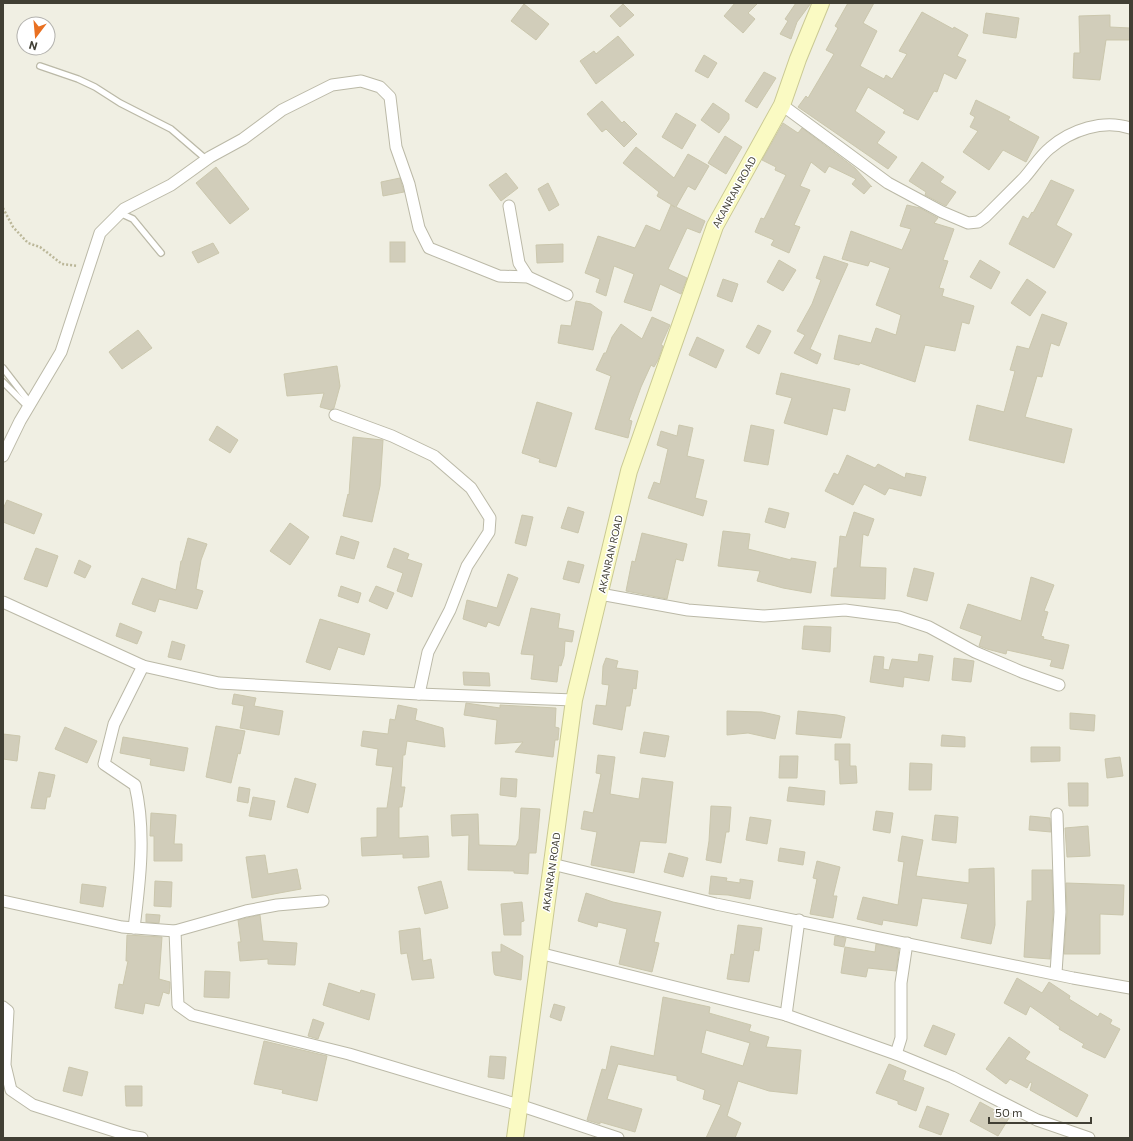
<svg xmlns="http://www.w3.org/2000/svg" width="1133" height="1141" font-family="Commissioner,sans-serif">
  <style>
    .building { fill: #d1cdba; stroke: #cbc7ad; fill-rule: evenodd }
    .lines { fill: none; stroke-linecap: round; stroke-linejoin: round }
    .service-casing { stroke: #bbb9a7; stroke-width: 8 }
    .minor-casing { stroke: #bbb9a7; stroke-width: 13 }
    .secondary-casing { stroke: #cac993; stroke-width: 18 }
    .path { stroke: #bbb799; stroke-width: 2.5; stroke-dasharray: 2 2; stroke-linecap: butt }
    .service { stroke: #fff; stroke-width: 5.5 }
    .minor { stroke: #fff; stroke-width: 11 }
    .secondary { stroke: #fafac3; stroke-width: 16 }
    .labels { text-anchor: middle; stroke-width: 3; stroke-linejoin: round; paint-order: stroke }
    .street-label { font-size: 10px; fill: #413f34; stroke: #fff }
  </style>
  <rect width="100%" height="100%" fill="#f0efe3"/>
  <g class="building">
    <polygon points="735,3 758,3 748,13 755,19 743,33 724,16"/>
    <polygon points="796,3 811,3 797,22 791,39 780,34 788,21 785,19"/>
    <polygon points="848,3 874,3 863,23 877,31 860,66 884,79 886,75 892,79 907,54 899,51 922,12 953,29 954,27 968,35 957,56 966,60 956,79 944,73 937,92 934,91 918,120 903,113 905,110 868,87 855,111 885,132 877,143 897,157 888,169 798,107 806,96 808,98 834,54 826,50 838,28 835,26"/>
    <polygon points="524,4 549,24 536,40 511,21"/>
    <polygon points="623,4 634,15 620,27 610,16"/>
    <polygon points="986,13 1019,18 1016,38 983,33"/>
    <polygon points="1110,15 1110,27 1130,28 1130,40 1106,40 1100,80 1073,78 1074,53 1080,53 1079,16"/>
    <polygon points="618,36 634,55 596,84 580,61 594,51 596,54"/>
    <polygon points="704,55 717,63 708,78 695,71"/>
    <polygon points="764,72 776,78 757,108 745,101"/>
    <polygon points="976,100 1010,117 1008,120 1039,137 1026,162 1003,150 989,170 963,152 978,131 970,127 975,117 970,114"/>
    <polygon points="602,101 622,123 624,121 637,134 624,147 606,129 602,132 587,114"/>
    <polygon points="713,103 729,114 729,119 719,133 701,120"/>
    <polygon points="676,113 696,125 682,149 662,137"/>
    <polygon points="783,123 798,133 802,128 855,168 872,187 871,186 864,194 852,184 856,179 829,166 825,173 811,162 800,186 810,190 794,225 800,227 789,253 771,245 774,240 755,232 761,218 764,219 786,175 775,170 776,167 762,160"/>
    <polygon points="725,136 742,147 726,174 708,163"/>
    <polygon points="636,147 674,178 688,154 709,166 695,190 688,186 676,207 705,221 700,233 687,228 668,269 687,278 681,294 660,284 651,311 624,302 634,274 614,266 606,296 596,292 600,279 585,273 598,236 635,248 646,225 660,231 671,205 675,207 657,196 659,192 623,163"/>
    <polygon points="922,162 944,177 940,182 956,192 946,206 925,195 926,192 909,181"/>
    <polygon points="216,167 249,209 230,224 196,183"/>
    <polygon points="506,173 518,188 501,201 489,185"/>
    <polygon points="400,178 404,192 383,196 381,182"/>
    <polygon points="1051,180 1074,190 1056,225 1072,234 1054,268 1009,244 1023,216 1028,219 1032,212 1033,213"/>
    <polygon points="548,183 559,205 549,211 538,189"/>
    <polygon points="907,205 920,208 938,218 934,223 954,229 943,260 948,261 939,288 944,289 942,296 974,306 969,324 962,322 955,351 925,345 915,382 860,363 859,365 834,359 839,335 871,343 876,328 896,335 901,315 876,305 890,268 870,261 868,266 842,259 851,231 902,250 911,229 900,226"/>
    <rect x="390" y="242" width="15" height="20"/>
    <polygon points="213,243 219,253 198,263 192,252"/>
    <polygon points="563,244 563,262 537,263 536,245"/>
    <polygon points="824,256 848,264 810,349 821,354 817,364 794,353 805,335 797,331 812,304 821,280 816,278"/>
    <polygon points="779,260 796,270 783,291 767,282"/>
    <polygon points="980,260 1000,272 991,289 970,277"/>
    <polygon points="723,279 738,284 732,302 717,296"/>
    <polygon points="1027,279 1046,292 1030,316 1011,303"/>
    <polygon points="576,301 591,304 602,312 593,350 558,343 561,325 571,326"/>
    <polygon points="1042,314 1067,323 1059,346 1051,343 1042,377 1037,376 1025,417 1072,429 1064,463 969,440 977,405 1004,412 1015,371 1010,370 1017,346 1029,349"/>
    <polygon points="652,317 670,325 661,345 663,346 658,360 654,367 651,365 641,387 629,420 632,421 628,438 595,429 611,376 596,370 604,353 606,353 612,337 621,324 642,339"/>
    <polygon points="758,325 771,331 759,354 746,347"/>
    <polygon points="138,330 152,348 122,369 109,352"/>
    <polygon points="697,337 724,350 716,368 689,355"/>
    <polygon points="337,366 340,386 334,408 331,410 320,407 324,393 287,396 284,374"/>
    <polygon points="781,373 850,389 845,411 833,408 827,435 784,423 792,398 776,394"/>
    <polygon points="537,402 572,413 556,467 539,462 540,459 522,453"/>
    <polygon points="679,425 693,428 687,456 704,460 695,498 707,501 703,516 648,498 654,482 660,484 668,449 657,445 661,431 677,436"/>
    <polygon points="751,425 774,430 768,465 744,461"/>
    <polygon points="217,426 238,440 230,453 209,440"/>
    <polygon points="353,437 383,440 380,486 372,522 343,516 348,494 349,495"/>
    <polygon points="847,455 875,468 878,464 905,478 906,473 926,477 921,496 889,488 885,495 864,484 853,505 825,491 834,473 838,475"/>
    <polygon points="7,500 42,514 34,534 3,522 3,509"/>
    <polygon points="568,507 584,512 578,533 561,528"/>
    <polygon points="769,508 789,513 785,528 765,522"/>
    <polygon points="854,512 874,519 868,536 863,534 860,567 886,568 885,599 831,596 834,568 837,568 840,536 846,537"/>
    <polygon points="522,515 533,517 526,546 515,543"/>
    <polygon points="290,523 309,537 290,565 270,551"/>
    <polygon points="723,531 750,534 748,549 791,560 791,558 816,562 811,593 783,588 757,581 760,571 718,566"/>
    <polygon points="642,533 687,544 683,561 676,559 667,599 626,591 632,561 635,562"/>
    <polygon points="341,536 359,542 354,559 336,554"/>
    <polygon points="188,538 207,544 201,560 196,589 203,591 197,609 159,599 155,612 132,604 142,578 176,590 181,561 182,561"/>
    <polygon points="36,548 58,556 47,587 24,579"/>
    <polygon points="394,548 409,554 407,559 422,564 412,597 397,591 403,573 387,567"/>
    <polygon points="79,560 91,566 85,578 74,573"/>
    <polygon points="568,561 584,565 579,583 563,579"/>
    <polygon points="914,568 934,573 927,601 907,596"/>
    <polygon points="508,574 518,578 499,626 488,622 486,627 463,619 467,600 497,608"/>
    <polygon points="1031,577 1054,585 1044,611 1048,612 1041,636 1044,637 1043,639 1069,645 1063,669 1050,666 1052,660 1007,650 1006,654 987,649 979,646 982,636 960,628 968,604 1021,621"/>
    <polygon points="341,586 361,593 358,603 338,596"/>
    <polygon points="376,586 394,593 387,609 369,601"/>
    <polygon points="531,608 560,614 558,628 574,631 572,642 565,641 564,656 561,666 559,665 557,682 531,679 534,655 521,654"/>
    <polygon points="320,619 370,634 364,655 338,647 330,670 306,662"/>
    <polygon points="120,623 142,632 137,644 116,636"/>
    <polygon points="804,626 831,627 830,652 802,649"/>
    <polygon points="172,641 185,645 181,660 168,657"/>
    <polygon points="919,654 933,656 929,681 904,677 903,687 870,682 874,656 884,657 883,669 889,670 892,659 918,662"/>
    <polygon points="606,658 618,661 616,668 638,671 636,689 633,688 630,706 626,706 622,730 593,724 596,705 606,706 609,685 602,684 603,666"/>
    <polygon points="954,658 974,661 971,682 952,680"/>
    <polygon points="463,672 489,673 490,686 464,685"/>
    <polygon points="234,694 256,698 254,706 283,711 279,735 240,728 244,706 232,704"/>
    <polygon points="466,703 500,708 500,705 556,708 555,727 559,728 558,740 555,740 553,757 515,752 523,742 495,744 497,720 464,715"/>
    <polygon points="398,705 417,709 415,720 443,728 445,747 407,741 405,755 403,755 401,787 405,787 402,807 399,807 399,838 428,836 429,857 403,858 403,854 362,856 361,838 377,837 377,808 387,808 393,767 376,765 378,749 361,746 363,731 388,734 390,719 395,720"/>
    <polygon points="727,711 762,712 780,716 775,739 748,733 727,735"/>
    <polygon points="798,711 837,715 845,717 841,738 796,734"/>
    <polygon points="1070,713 1095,715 1094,731 1070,729"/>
    <polygon points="216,726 245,731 240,754 238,753 231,783 206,777"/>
    <polygon points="65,727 97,741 87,763 55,749"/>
    <polygon points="644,732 669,736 665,757 640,753"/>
    <polygon points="3,734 20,736 17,761 3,759"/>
    <polygon points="942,735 965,737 965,747 941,746"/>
    <polygon points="123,737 188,748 184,771 150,765 151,759 120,753"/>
    <polygon points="835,744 850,744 850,766 856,766 857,783 840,784 839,760 835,760"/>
    <polygon points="1031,747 1060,747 1060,761 1031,762"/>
    <polygon points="598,755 615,757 610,794 639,799 642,778 673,782 666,843 640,841 634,873 591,865 597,832 581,829 584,811 593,813 601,774 596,773"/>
    <polygon points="780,756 798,756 797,778 779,778"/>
    <polygon points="1120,757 1123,776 1107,778 1105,759"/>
    <polygon points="910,763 932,764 931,790 909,790"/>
    <polygon points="39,772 55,775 50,797 47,797 45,809 31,808"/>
    <polygon points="295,778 316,784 308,813 287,807"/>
    <polygon points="501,778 517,779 516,797 500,795"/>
    <polygon points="1068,783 1088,783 1088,806 1069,806"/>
    <polygon points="239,787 250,789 248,803 237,801"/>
    <polygon points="789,787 825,791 824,805 787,801"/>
    <polygon points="253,797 275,801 271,820 249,816"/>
    <polygon points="711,806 731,807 729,832 726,832 721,863 706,860 709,841"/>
    <polygon points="521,808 540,809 536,853 529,853 528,874 514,873 514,871 468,870 469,835 452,836 451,815 478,814 479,845 516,846 519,839"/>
    <polygon points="876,811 893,813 890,833 873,830"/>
    <polygon points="151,813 176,815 174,844 182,844 182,861 154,861 154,836 150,836"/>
    <polygon points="935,815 958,817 956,843 932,840"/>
    <polygon points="1030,816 1050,818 1051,832 1029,830"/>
    <polygon points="750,817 771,820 767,844 746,840"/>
    <polygon points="1088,826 1090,856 1067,857 1065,828"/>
    <polygon points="902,836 923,840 916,876 969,883 969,869 994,868 995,925 991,944 961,938 968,904 922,898 917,926 883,920 882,925 857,919 863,897 898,905 904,862 898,861"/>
    <polygon points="780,848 805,852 803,865 778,861"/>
    <polygon points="669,853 688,858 683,877 664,872"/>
    <polygon points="265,855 268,874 297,869 301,889 252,898 246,857"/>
    <polygon points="817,861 840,867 833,896 837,896 833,918 810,914 817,879 813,878"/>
    <polygon points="1032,870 1052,870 1053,912 1050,959 1024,957 1027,901 1032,901"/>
    <polygon points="711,876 727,878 726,881 740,883 740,879 753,881 750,899 728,895 709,894"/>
    <polygon points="155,881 172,882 171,907 154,906"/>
    <polygon points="441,881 448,908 425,914 418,887"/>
    <polygon points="1066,883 1124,885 1123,915 1100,914 1100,954 1064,954 1067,912"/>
    <polygon points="82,884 106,887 103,907 80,903"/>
    <polygon points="586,893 613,902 661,912 654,942 659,943 652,972 619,964 627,929 598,922 597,927 578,921"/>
    <polygon points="522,902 524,921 521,922 521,935 504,935 501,904"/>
    <polygon points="146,914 160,915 159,923 146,922"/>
    <polygon points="260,915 263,941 297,943 295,965 268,964 268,959 240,961 238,942 241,942 238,920"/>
    <polygon points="738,925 762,928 759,951 754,950 749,982 727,979 731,954 734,955"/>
    <polygon points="420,928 423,961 431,959 434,978 412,980 407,953 401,954 399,931"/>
    <polygon points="127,935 162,937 159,979 170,982 170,988 169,994 163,992 159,1006 145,1003 143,1014 115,1008 119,984 123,985 128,961 126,961"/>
    <polygon points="835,936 846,938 844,947 834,945"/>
    <polygon points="501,944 523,956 521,980 495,975 494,973 492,952 501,952"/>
    <polygon points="876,944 899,949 896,971 868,968 866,977 841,973 845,947 875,952"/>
    <polygon points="205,971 230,972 229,998 204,997"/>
    <polygon points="1017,978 1042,993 1049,982 1070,996 1069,999 1098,1017 1100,1013 1112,1020 1110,1024 1120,1029 1105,1058 1082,1047 1084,1044 1059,1029 1060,1027 1030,1006 1026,1015 1004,1003"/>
    <polygon points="329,983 360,993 361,990 375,994 369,1020 323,1005"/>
    <path d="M663,997L710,1007L709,1013L751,1025L749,1031L769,1037L766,1047L801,1050L797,1094L769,1091L738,1081L727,1116L741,1123L735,1138H706L721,1105L703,1099L705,1090L677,1080V1076L618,1064L607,1099L642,1109L635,1132L600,1122V1124L587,1120L602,1069L606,1070L611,1046L654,1056ZM706,1030L750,1043L743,1066L701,1053Z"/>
    <polygon points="554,1004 565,1007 561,1021 550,1017"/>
    <polygon points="313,1019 324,1023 318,1039 308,1036"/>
    <polygon points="933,1025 955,1034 946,1055 924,1046"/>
    <polygon points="1009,1037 1030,1052 1025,1059 1088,1095 1077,1117 1030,1090 1032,1083 1030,1082 1027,1088 1010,1079 1006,1084 986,1069"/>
    <polygon points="264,1041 327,1056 317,1101 282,1093 283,1090 254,1084"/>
    <polygon points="490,1056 506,1057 504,1079 488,1077"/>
    <polygon points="889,1064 906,1071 903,1080 924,1088 916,1111 898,1104 898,1101 876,1093"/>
    <polygon points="69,1067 88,1072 82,1096 63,1091"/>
    <polygon points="125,1086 142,1086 142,1106 126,1106"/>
    <polygon points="980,1102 1009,1118 998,1136 970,1121"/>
    <polygon points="927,1106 949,1114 941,1135 919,1127"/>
  </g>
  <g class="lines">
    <defs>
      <g id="service">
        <polyline points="40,66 78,79 95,87 120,103 171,129 207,160"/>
        <polyline points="120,213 133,219 161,253"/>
        <polyline points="3,368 30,403"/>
        <polyline points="3,382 28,407"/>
      </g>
      <g id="minor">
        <path d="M782,105L888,183L942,212L968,223L978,222L985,217C998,204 1011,191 1024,178C1033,168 1040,156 1050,148C1071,130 1103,119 1130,128"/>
        <polyline points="509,206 519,263 528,277"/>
        <polyline points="335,415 392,436 434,456 471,488 490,518 489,532 467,566 450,610 428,652 419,694"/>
        <polyline points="3,456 20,421 61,352 100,233 124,209 171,185 210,157 243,139 282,110 332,85 361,81 380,87 390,97 396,147 409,184 419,228 429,248 499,276 528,277 567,295"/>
        <polyline points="600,594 688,610 764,616 845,610 899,617 929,627 975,652 1022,672 1059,685"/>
        <polyline points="3,602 143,666 219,683 419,694 574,700"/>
        <polyline points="552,864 716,904 1073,978 1130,988"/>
        <polyline points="3,901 122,927 175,931 246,911 277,905 323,901"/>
        <path d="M134,928C140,881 146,831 135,785L104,764L114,724L143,666"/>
        <polyline points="175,931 178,1005 192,1015 349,1054 519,1105 618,1138"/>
        <polyline points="539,953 786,1015 896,1054 952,1077 1037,1120 1089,1138"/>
        <polyline points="1056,973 1060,912 1057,814"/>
        <polyline points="3,1007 8,1011 5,1065 11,1090 33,1105 130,1136 142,1138"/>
        <polyline points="786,1015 799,920"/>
        <polyline points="896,1054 901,1038 901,983 907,943"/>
      </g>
      <polyline id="secondary" points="515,1138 574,700 629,471 715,226 782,105 798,59 821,3"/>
    </defs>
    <use href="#service" class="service-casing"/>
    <use href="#minor" class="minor-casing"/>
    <use href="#secondary" class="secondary-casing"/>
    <polyline class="path" points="3,208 13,227 28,243 40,247 62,264 78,266"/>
    <use href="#service" class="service"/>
    <use href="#minor" class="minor"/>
    <use href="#secondary" class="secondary"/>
  </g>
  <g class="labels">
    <g class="street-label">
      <text transform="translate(734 192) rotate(-61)" y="4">AKANRAN ROAD</text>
      <text transform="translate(610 554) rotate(-77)" y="4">AKANRAN ROAD</text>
      <text transform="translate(551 872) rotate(-82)" y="4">AKANRAN ROAD</text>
    </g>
  </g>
  <rect width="1133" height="1141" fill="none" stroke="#413f34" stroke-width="8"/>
  <g transform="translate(36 36) rotate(196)"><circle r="19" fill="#ffffff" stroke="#b3b2ae"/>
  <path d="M0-3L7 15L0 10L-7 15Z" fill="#e97021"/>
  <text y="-6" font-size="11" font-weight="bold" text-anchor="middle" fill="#413f34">N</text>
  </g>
  <path d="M989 1117v6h102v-6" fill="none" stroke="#413f34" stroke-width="2"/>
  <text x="995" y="1117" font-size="12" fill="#413f34" stroke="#ffffff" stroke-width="3" paint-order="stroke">50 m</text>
</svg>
